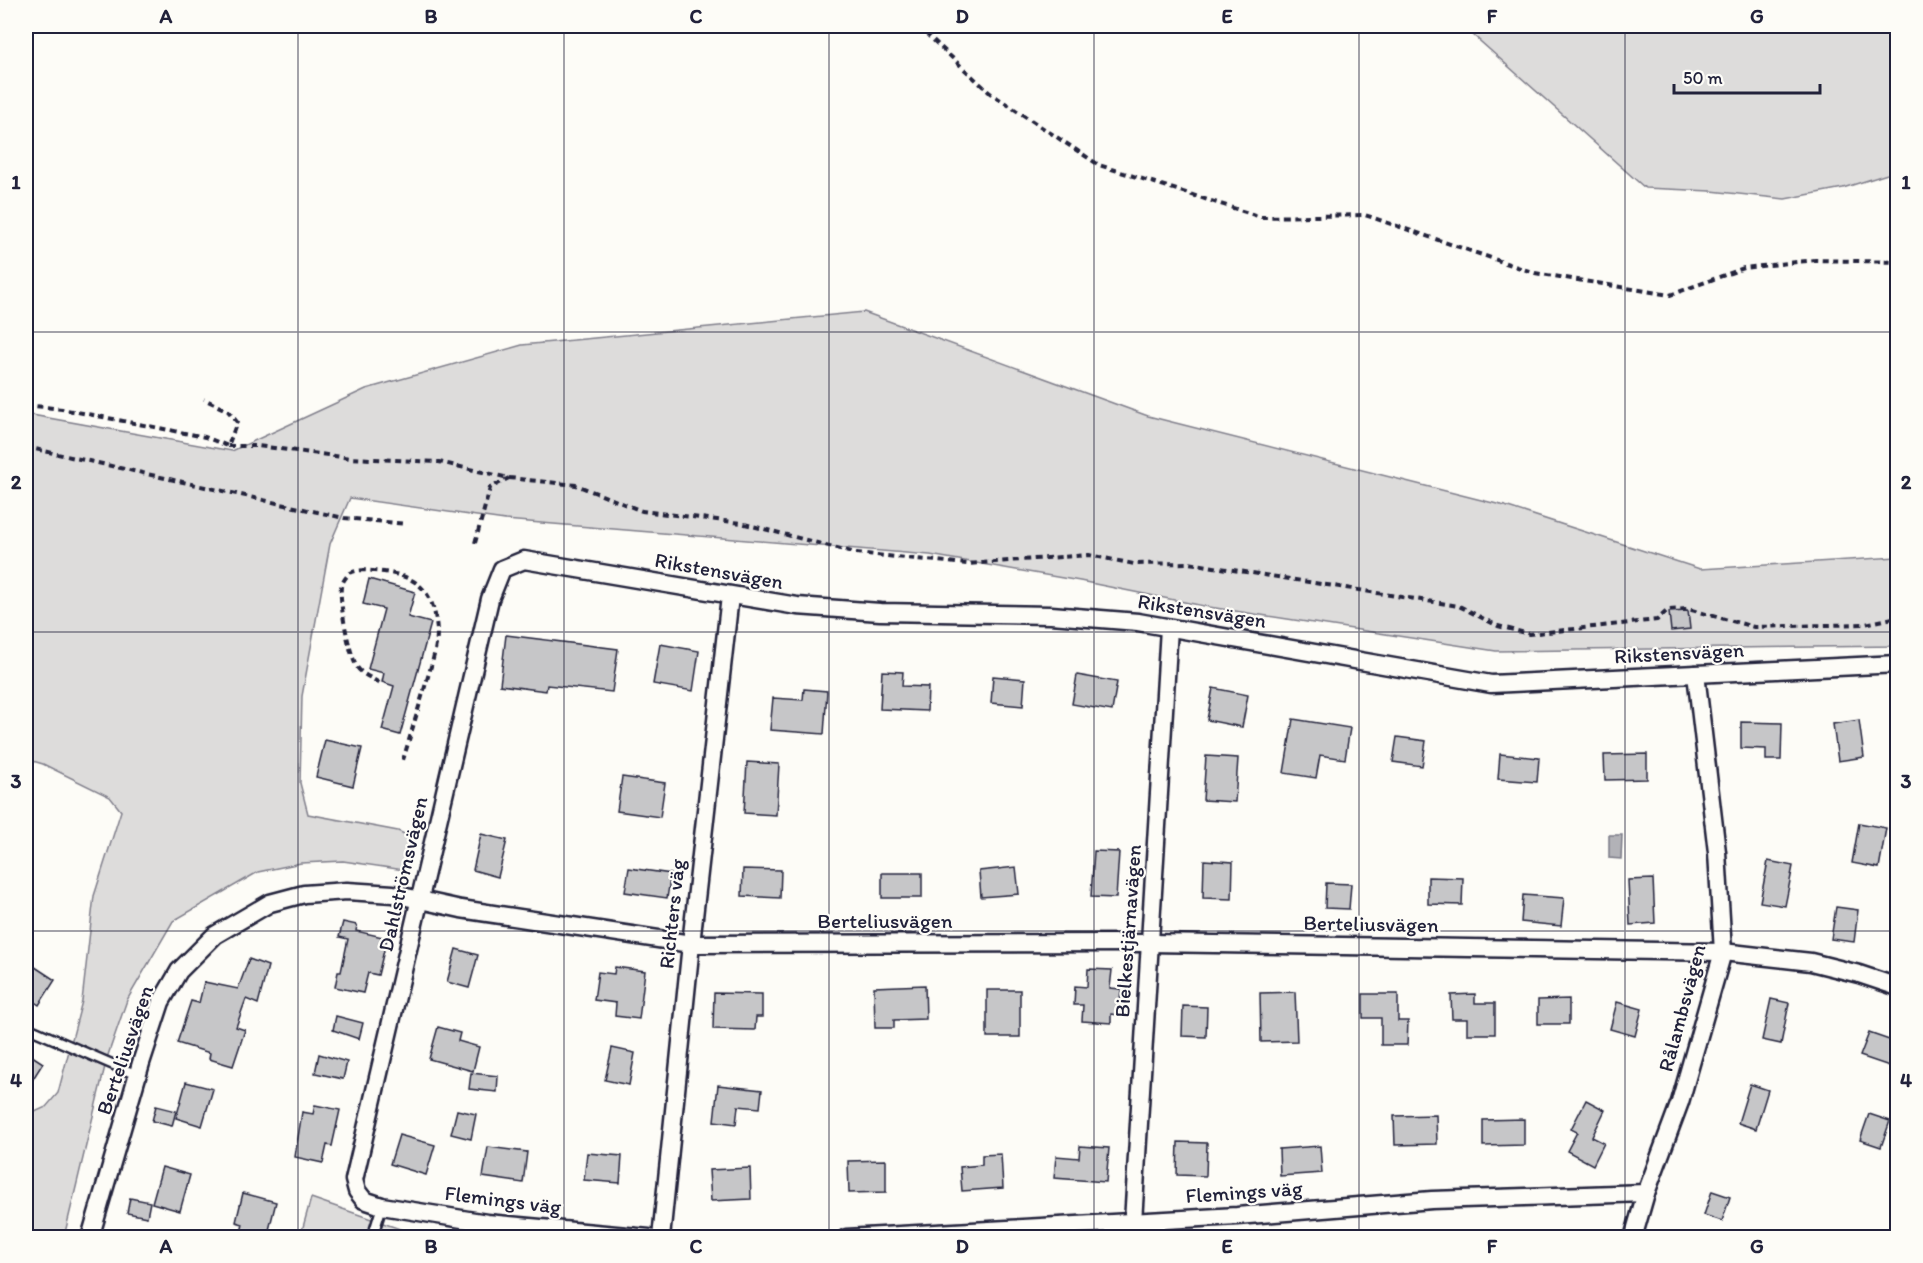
<svg xmlns="http://www.w3.org/2000/svg" width="1923" height="1263" font-family="Itim,sans-serif">
  <style>
    .green { fill: #dddcdb; stroke: #807f8b; stroke-width: 1.5 }
    .water { fill: #b2b2b7; stroke: #787885; stroke-width: 1.5 }
    .building { fill: #c6c6c8; stroke: #22223b; stroke-width: 1.5 }
    .lines { fill: none; stroke-linecap: round; stroke-linejoin: round }
    .lane-casing { stroke: #22223b; stroke-width: 13 }
    .street-casing { stroke: #22223b; stroke-width: 21 }
    .path { stroke: #22223b; stroke-width: 4; stroke-dasharray: 6 4.5; stroke-linecap: butt }
    .lane { stroke: #fdfcf7; stroke-width: 8 }
    .street { stroke: #fdfcf7; stroke-width: 16 }
    .grid { fill: none; stroke: #22223b; stroke-width: 1.5; stroke-opacity: 0.55 }
    .labels { text-anchor: middle; stroke-width: 4.5; stroke-linejoin: round; paint-order: stroke }
    .street-label { font-size: 21px; fill: #22223b; stroke: #fdfcf7 }
    .neatline { fill: none; stroke: #22223b; stroke-width: 2 }
    .grid-label { font-size: 20px; text-anchor: middle; font-weight: bold; fill: #22223b }
  </style>
  <rect width="100%" height="100%" fill="#fdfcf7"/>
  <filter id="ink" filterUnits="userSpaceOnUse"><feTurbulence type="fractalNoise" baseFrequency=".0167" numOctaves="2"/><feDisplacementMap in="SourceGraphic" scale="12" xChannelSelector="R" yChannelSelector="G"/><feConvolveMatrix kernelMatrix="1 2 1 2 8 2 1 2 1" color-interpolation-filters="sRGB"/></filter>
  <g filter="url(#ink)">
    <g class="green">
      <polygon points="1463,26 1897,26 1897,171 1843,188 1785,199 1711,191 1645,188"/>
      <polygon points="864,312 1148,416 1505,506 1700,569 1897,557 1897,646 1496,651 1209,607 1080,581 930,555 505,520 350,498 330,544 302,696 300,783 308,814 398,831 413,838 406,867 404,870 343,861 301,863 258,872 173,921 127,1000 107,1058 64,1237 26,1237 26,1116 46,1107 58,1093 82,1001 94,896 121,811 110,797 43,764 26,759 26,414 232,451 366,389 522,345"/>
      <polygon points="311,1198 403,1230 403,1237 300,1238"/>
    </g>
    <polygon class="water" points="1609,835 1622,835 1621,859 1609,858"/>
    <g class="building">
      <polygon points="369,579 415,592 408,617 431,623 400,735 382,730 394,686 382,682 384,673 368,669 384,609 363,604"/>
      <polygon points="1688,611 1690,629 1671,631 1669,612"/>
      <polygon points="506,635 618,649 612,692 547,685 546,691 500,685"/>
      <polygon points="660,644 699,651 693,691 653,684"/>
      <polygon points="882,671 903,672 902,686 928,687 927,711 880,709"/>
      <polygon points="1077,675 1117,682 1112,711 1072,704"/>
      <polygon points="993,676 1025,679 1023,706 991,703"/>
      <polygon points="1213,688 1248,695 1242,727 1207,720"/>
      <polygon points="804,689 827,691 824,734 770,730 773,698 803,700"/>
      <polygon points="1293,719 1350,728 1345,759 1320,755 1316,778 1284,773"/>
      <polygon points="1859,720 1864,757 1838,761 1833,724"/>
      <polygon points="1741,722 1782,723 1781,760 1766,760 1766,749 1741,748"/>
      <polygon points="1397,737 1426,741 1422,766 1393,762"/>
      <polygon points="325,740 362,748 353,786 316,777"/>
      <polygon points="1500,754 1539,758 1537,782 1498,779"/>
      <polygon points="1647,754 1647,779 1605,780 1604,755"/>
      <polygon points="1206,756 1238,758 1235,802 1203,800"/>
      <polygon points="747,762 779,764 776,815 744,813"/>
      <polygon points="622,777 665,783 660,817 617,811"/>
      <polygon points="1859,823 1886,828 1879,868 1852,863"/>
      <polygon points="481,834 507,840 498,877 473,870"/>
      <polygon points="1094,851 1119,852 1116,898 1091,897"/>
      <polygon points="1204,860 1233,862 1232,899 1203,898"/>
      <polygon points="1768,861 1793,866 1785,906 1760,902"/>
      <polygon points="1016,867 1019,894 981,897 979,871"/>
      <polygon points="629,868 671,874 667,898 625,892"/>
      <polygon points="743,869 781,870 780,898 742,896"/>
      <rect x="882" y="873" width="40" height="25"/>
      <polygon points="1428,877 1463,878 1462,905 1428,904"/>
      <polygon points="1653,879 1655,923 1630,925 1628,880"/>
      <polygon points="1326,883 1351,884 1349,909 1325,908"/>
      <polygon points="1523,895 1564,898 1561,926 1521,922"/>
      <polygon points="1836,907 1858,910 1854,942 1831,939"/>
      <polygon points="343,922 357,925 356,931 387,938 378,975 368,973 363,993 335,987 338,972 341,972 348,939 339,937"/>
      <polygon points="456,949 478,955 469,988 447,982"/>
      <polygon points="249,959 268,966 258,1004 246,999 236,1027 245,1030 233,1066 209,1059 210,1053 177,1043 191,1001 199,1003 204,982 238,989"/>
      <polygon points="26,961 55,980 39,1005 26,996"/>
      <polygon points="615,967 645,971 639,1019 615,1016 616,1003 594,1000 598,972 614,974"/>
      <polygon points="1088,969 1112,970 1110,988 1121,989 1119,1015 1111,1014 1111,1023 1082,1021 1083,1005 1074,1005 1075,986 1087,987"/>
      <polygon points="925,985 926,1019 894,1020 894,1028 875,1028 874,987"/>
      <rect x="987" y="990" width="33" height="47"/>
      <polygon points="1295,992 1297,1041 1261,1042 1260,993"/>
      <polygon points="714,993 762,994 762,1017 756,1017 755,1030 713,1029"/>
      <polygon points="1363,994 1398,994 1398,1021 1408,1021 1407,1045 1381,1045 1381,1018 1363,1018"/>
      <polygon points="1475,994 1475,1003 1495,1003 1495,1034 1467,1034 1467,1019 1452,1019 1451,995"/>
      <polygon points="1569,999 1569,1024 1538,1024 1538,1000"/>
      <polygon points="1771,999 1789,1003 1781,1044 1762,1040"/>
      <polygon points="1617,1002 1642,1009 1635,1036 1610,1029"/>
      <polygon points="1183,1006 1207,1007 1206,1037 1182,1036"/>
      <polygon points="336,1016 363,1023 359,1039 333,1030"/>
      <polygon points="438,1027 460,1033 458,1041 479,1047 473,1071 429,1059"/>
      <polygon points="1869,1033 1898,1043 1898,1069 1860,1056"/>
      <polygon points="612,1048 635,1053 629,1085 605,1080"/>
      <polygon points="26,1052 43,1063 26,1090"/>
      <polygon points="319,1054 347,1062 343,1079 315,1073"/>
      <polygon points="471,1073 498,1076 497,1092 469,1089"/>
      <polygon points="186,1082 213,1089 202,1126 176,1118"/>
      <polygon points="1750,1084 1768,1090 1756,1129 1738,1123"/>
      <polygon points="718,1085 762,1090 760,1108 738,1106 736,1124 714,1121"/>
      <polygon points="1586,1100 1605,1110 1592,1137 1604,1143 1593,1165 1567,1151 1577,1132 1571,1129"/>
      <polygon points="315,1105 340,1110 332,1146 327,1145 323,1163 295,1157 302,1112 313,1114"/>
      <polygon points="156,1106 176,1111 172,1126 152,1121"/>
      <polygon points="457,1110 476,1114 471,1139 451,1134"/>
      <polygon points="1869,1114 1890,1121 1881,1147 1860,1140"/>
      <polygon points="1436,1115 1437,1144 1395,1145 1394,1116"/>
      <polygon points="1524,1119 1524,1145 1483,1146 1483,1120"/>
      <polygon points="399,1135 435,1145 426,1175 390,1164"/>
      <polygon points="1178,1142 1207,1143 1206,1176 1177,1175"/>
      <polygon points="1080,1146 1109,1148 1106,1182 1054,1178 1056,1156 1079,1158"/>
      <polygon points="1320,1146 1322,1173 1280,1176 1279,1149"/>
      <polygon points="488,1147 527,1152 523,1183 483,1177"/>
      <polygon points="587,1153 622,1156 620,1183 584,1180"/>
      <polygon points="1001,1154 1003,1188 962,1191 960,1167 982,1165 982,1155"/>
      <polygon points="886,1160 886,1192 849,1193 848,1161"/>
      <polygon points="162,1167 190,1175 180,1211 152,1203"/>
      <polygon points="750,1168 751,1199 711,1201 709,1170"/>
      <polygon points="1712,1191 1730,1197 1722,1221 1704,1215"/>
      <polygon points="243,1193 276,1202 267,1238 259,1238 241,1233 243,1224 236,1222"/>
      <polygon points="130,1198 150,1202 147,1217 127,1213"/>
    </g>
    <g class="lines">
      <defs>
        <g id="lane">
          <polyline points="26,1027 137,1075"/>
          <polyline points="372,1238 382,1206"/>
        </g>
        <g id="street">
          <polyline points="90,1238 141,1063 161,1002 179,971 215,935 270,903 304,894 347,891 393,894 461,909 691,944 1150,943 1723,952 1811,962 1859,974 1898,987"/>
          <polyline points="649,1238 487,1223 382,1206 364,1200 357,1191 354,1180 490,599 502,569 524,560 797,606 880,612 1051,615 1138,622 1491,684 1898,664"/>
          <polyline points="661,1238 691,944 730,596"/>
          <polyline points="846,1238 1237,1216 1432,1200 1646,1193"/>
          <polyline points="1136,1238 1133,1222 1169,628"/>
          <polyline points="1633,1238 1646,1193 1680,1102 1723,952 1717,852 1696,674"/>
        </g>
      </defs>
      <use href="#lane" class="lane-casing"/>
      <use href="#street" class="street-casing"/>
      <g class="path">
        <polyline points="918,26 990,93 1099,165 1261,217 1365,215 1535,273 1670,295 1744,268 1815,260 1898,262"/>
        <polyline points="26,405 62,409 205,437 228,446 237,422 228,411 204,399"/>
        <polyline points="228,446 258,446 350,458 439,462 509,478 576,485 642,511 741,523 856,553 967,564 1089,555 1134,564 1189,563 1459,606 1498,626 1529,634 1657,620 1668,610 1688,609 1754,627 1865,624 1898,617"/>
        <polyline points="26,447 344,518 406,524"/>
        <polyline points="475,543 490,488 509,478"/>
        <path d="M379,683C372,678 361,674 357,667C349,654 339,602 341,587C342,583 345,578 348,575C354,569 365,570 374,571C415,574 435,588 437,632C437,651 429,672 424,690C417,713 410,737 403,760"/>
      </g>
      <use href="#lane" class="lane"/>
      <use href="#street" class="street"/>
    </g>
  </g>
  <path class="grid" d="M298,26V1238M564,26V1238M829,26V1238M1094,26V1238M1359,26V1238M1625,26V1238M26,332H1898M26,632H1898M26,931H1898"/>
  <g class="labels">
    <g class="street-label">
      <text transform="translate(719 571) rotate(10)" y="7">Rikstensvägen</text>
      <text transform="translate(1202 611) rotate(9)" y="7">Rikstensvägen</text>
      <text transform="translate(1679 653) rotate(-3)" y="7">Rikstensvägen</text>
      <text transform="translate(403 874) rotate(-77)" y="7">Dahlströmsvägen</text>
      <text transform="translate(672 914) rotate(-84)" y="7">Richters väg</text>
      <text x="885" y="928">Berteliusvägen</text>
      <text transform="translate(1371 924) rotate(1)" y="7">Berteliusvägen</text>
      <text transform="translate(1128 931) rotate(-86)" y="7">Bielkestjärnavägen</text>
      <text transform="translate(1682 1008) rotate(-75)" y="7">Rålambsvägen</text>
      <text transform="translate(125 1050) rotate(-71)" y="7">Berteliusvägen</text>
      <text transform="translate(1244 1192) rotate(-4)" y="7">Flemings väg</text>
      <text transform="translate(503 1200) rotate(7)" y="7">Flemings väg</text>
    </g>
  </g>
  <rect width="1923" height="1263" fill="none" stroke="#fdfcf7" stroke-width="66"/>
  <path d="M1674 84v9h146v-9" fill="none" stroke="#22223b" stroke-width="3"/>
  <text x="1683" y="84" font-size="18" fill="#22223b" stroke="#fdfcf7" stroke-width="4.5" paint-order="stroke">50 m</text>
  <rect x="33" y="33" width="1857" height="1197" class="neatline"/>
  <g class="grid-label">
    <text x="166" y="23">A</text>
    <text x="431" y="23">B</text>
    <text x="696" y="23">C</text>
    <text x="962" y="23">D</text>
    <text x="1227" y="23">E</text>
    <text x="1492" y="23">F</text>
    <text x="1757" y="23">G</text>
    <text x="16" y="189">1</text>
    <text x="1906" y="189">1</text>
    <text x="16" y="489">2</text>
    <text x="1906" y="489">2</text>
    <text x="16" y="788">3</text>
    <text x="1906" y="788">3</text>
    <text x="16" y="1087">4</text>
    <text x="1906" y="1087">4</text>
    <text x="166" y="1253">A</text>
    <text x="431" y="1253">B</text>
    <text x="696" y="1253">C</text>
    <text x="962" y="1253">D</text>
    <text x="1227" y="1253">E</text>
    <text x="1492" y="1253">F</text>
    <text x="1757" y="1253">G</text>
  </g>
</svg>
